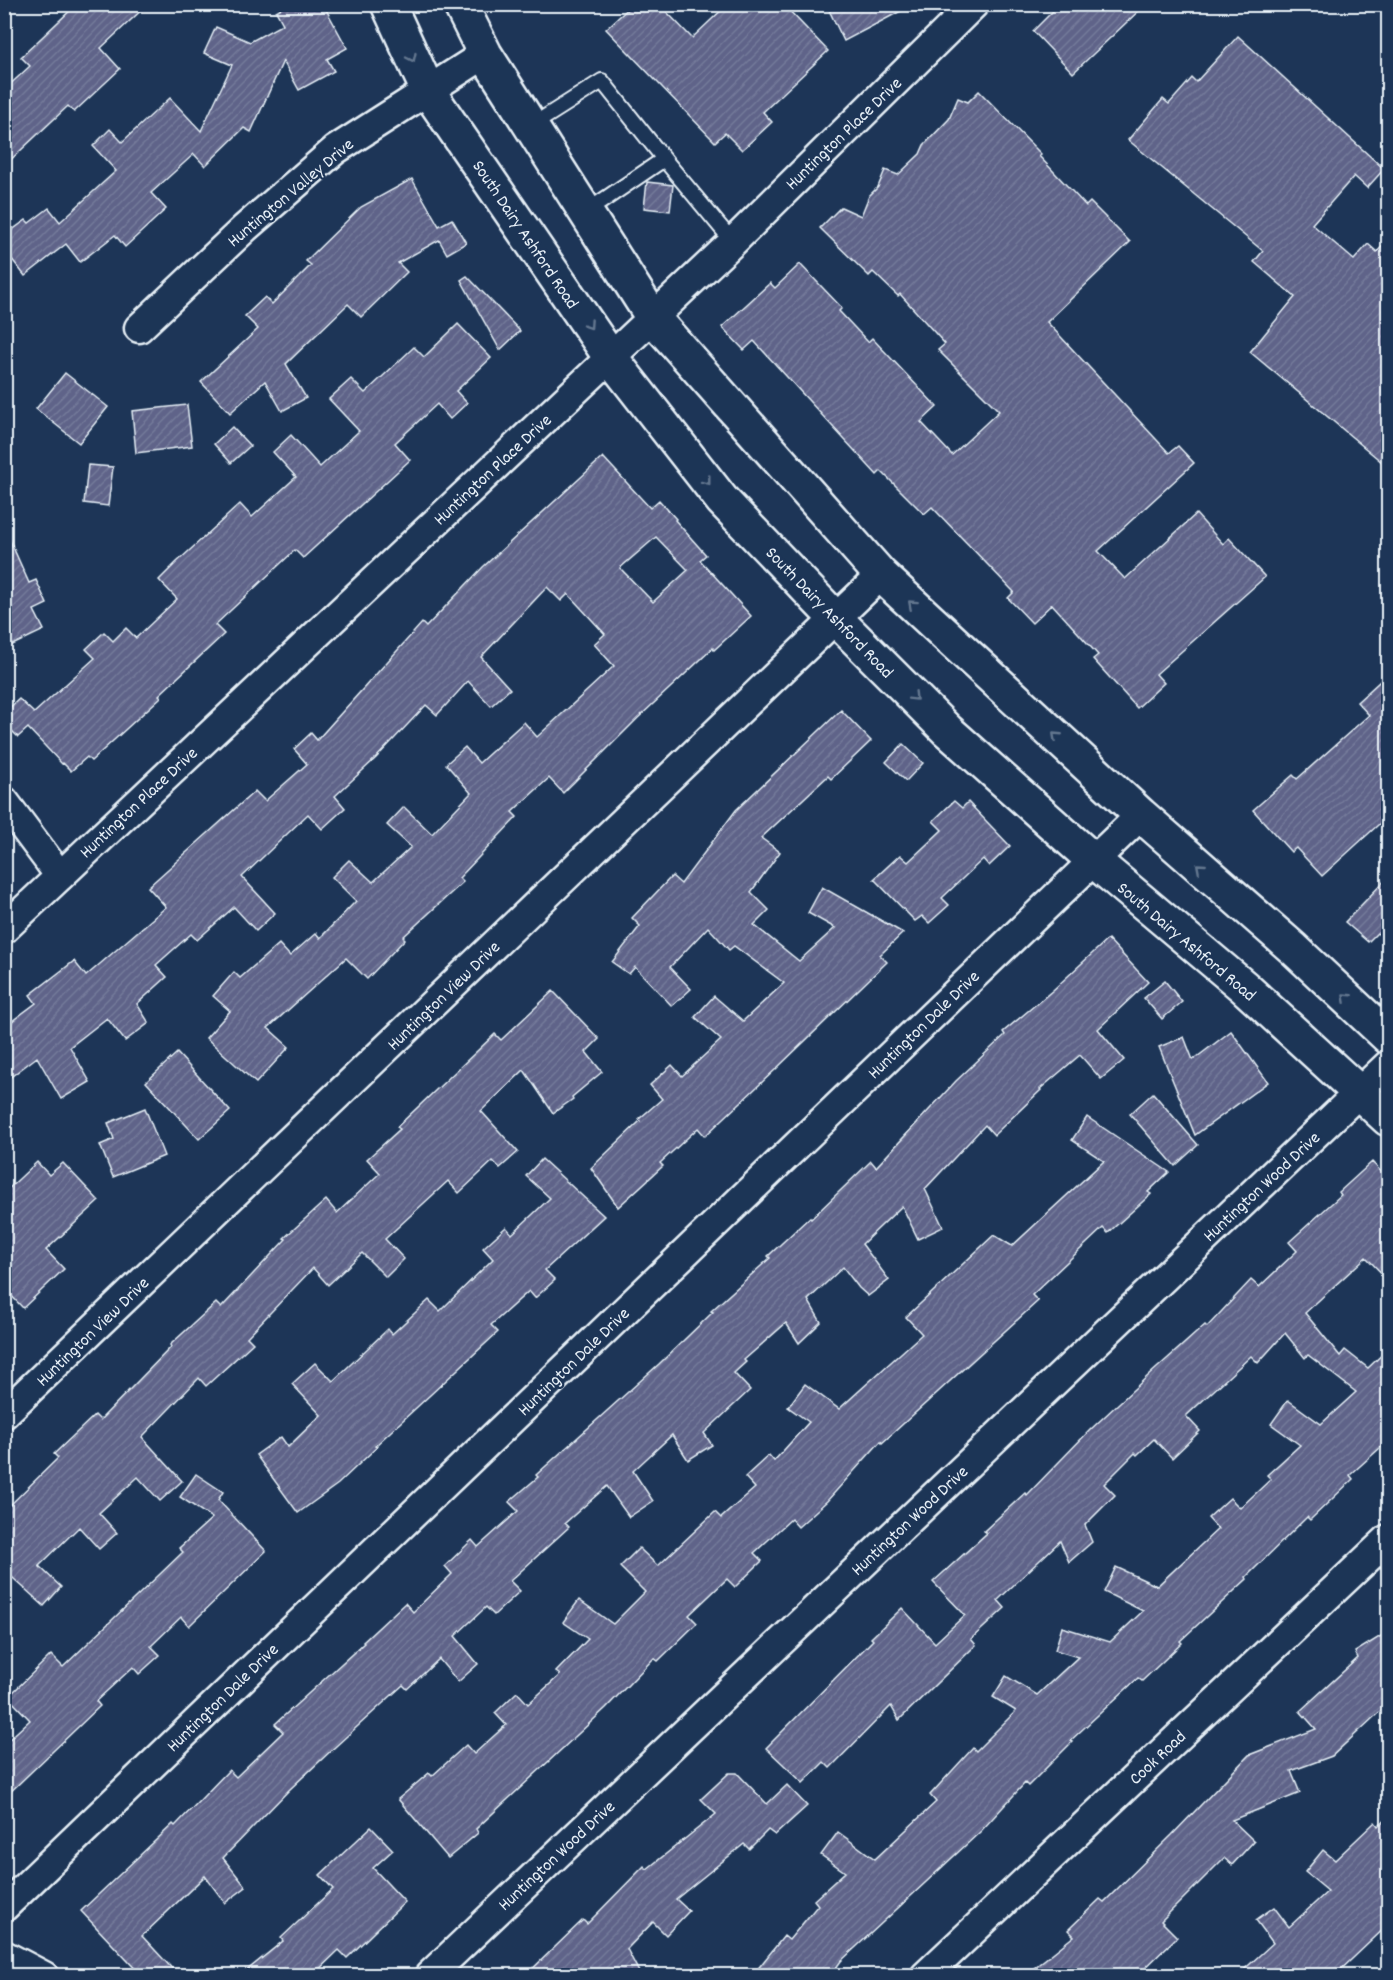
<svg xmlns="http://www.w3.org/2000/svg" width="1393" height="1980" font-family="Dekko,sans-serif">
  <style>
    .building { fill: url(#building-hatch); stroke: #e8f1f8; stroke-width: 1.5; fill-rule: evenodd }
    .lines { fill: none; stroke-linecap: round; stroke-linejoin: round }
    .lane-casing { stroke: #e8f1f8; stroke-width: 18 }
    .street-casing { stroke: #e8f1f8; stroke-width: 33 }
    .secondary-casing { stroke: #e8f1f8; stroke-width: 38 }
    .lane { stroke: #1d3557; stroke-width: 14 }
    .street { stroke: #1d3557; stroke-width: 28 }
    .secondary { stroke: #1d3557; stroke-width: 33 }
    .oneway { stroke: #64778f }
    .labels { text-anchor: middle; stroke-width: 4.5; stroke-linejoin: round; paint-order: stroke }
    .street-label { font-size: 18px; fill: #e8f1f8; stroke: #1d3557 }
  </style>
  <defs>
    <pattern id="building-hatch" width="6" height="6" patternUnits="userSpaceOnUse" patternTransform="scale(1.5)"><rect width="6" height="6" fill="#5e6389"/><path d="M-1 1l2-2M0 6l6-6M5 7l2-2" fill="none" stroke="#757a9a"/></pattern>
  </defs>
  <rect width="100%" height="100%" fill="#1d3557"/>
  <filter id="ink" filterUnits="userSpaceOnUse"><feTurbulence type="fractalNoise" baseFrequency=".0167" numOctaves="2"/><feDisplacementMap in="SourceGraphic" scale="12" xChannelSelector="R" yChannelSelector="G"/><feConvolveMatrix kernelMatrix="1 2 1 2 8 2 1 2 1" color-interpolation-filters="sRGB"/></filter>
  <g filter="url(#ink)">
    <g class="building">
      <polygon points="77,4 148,4 101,48 120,69 74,112 68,106 4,166 4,90 30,66 21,57"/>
      <polygon points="289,4 323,4 347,48 327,59 334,71 299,90 283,61 251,132 244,128 205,166 194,154 151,193 166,209 125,247 115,235 80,262 66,244 25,276 4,249 4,236 26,220 29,223 49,208 60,222 116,171 93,146 110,129 122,142 170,98 201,131 232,65 204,53 216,27 250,42 283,24 276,11"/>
      <polygon points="633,4 659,4 692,38 728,4 783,4 828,51 763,112 772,122 742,150 725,133 715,142 606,29"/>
      <polygon points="826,4 914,4 844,41"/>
      <polygon points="1060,4 1146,4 1073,73 1033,31"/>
      <polygon points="1238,36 1384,169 1367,188 1354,176 1312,224 1354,260 1368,244 1377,252 1389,239 1389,468 1250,352 1295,297 1254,262 1263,251 1128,140 1163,99 1169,104 1192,78 1196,82"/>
      <polygon points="979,91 1041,154 1039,156 1086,206 1090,202 1130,242 1047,322 1169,453 1178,446 1194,463 1098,551 1125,579 1196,514 1223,544 1229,538 1265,577 1156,674 1164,683 1137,708 1093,659 1098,655 1052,604 1032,623 1008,598 1014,592 932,507 924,514 881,471 877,475 754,341 744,350 722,327 770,283 775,288 800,264 842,308 839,311 868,342 872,338 937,407 921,422 952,455 999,411 938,350 945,344 900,294 898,296 873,272 869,276 820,228 841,207 861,216 869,196 878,187 885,170 898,175 920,154 924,145 949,119 958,98 968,102"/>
      <polygon points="412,179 439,226 452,219 466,243 447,254 439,240 398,263 407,272 361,317 348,304 286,364 306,398 282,411 265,381 230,413 201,382 258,329 245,316 265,297 272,304 311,265 306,261 361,207"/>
      <polygon points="647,182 673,185 670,211 644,208"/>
      <polygon points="467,276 520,331 500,350 461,280"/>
      <polygon points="458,324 491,358 456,391 467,403 450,419 437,404 395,443 410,460 303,558 295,550 215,625 224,634 159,695 161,697 91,761 87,757 71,771 63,763 62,764 28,728 18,737 4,723 4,713 19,699 34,713 65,685 95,658 86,649 104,632 113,641 126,628 136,638 177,599 159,580 177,562 240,504 252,517 296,477 273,452 291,435 320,467 359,431 329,399 351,379 365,393 414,347 424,357"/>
      <polygon points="65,373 108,407 79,443 36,409"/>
      <polygon points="187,405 192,446 136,453 132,411"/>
      <polygon points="232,427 250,446 231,463 214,444"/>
      <path d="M603,457L650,508L659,500L676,519L675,520L706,555L700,560L751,616L714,650L713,648L638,718L563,793L549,778L512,812L517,817L459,878L463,882L403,937L405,939L367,979L346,958L268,1028L289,1047L256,1083L206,1038L230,1011L213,996L234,972L240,978L279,944L290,956L316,933L320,938L356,901L332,877L349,860L373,882L411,847L387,825L404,807L432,834L471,793L446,764L465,747L479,763L524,722L537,737L614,666L594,644L605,634L568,594L561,601L547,587L481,657L510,689L491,706L468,681L437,715L426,705L376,758L335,796L345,808L322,829L308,814L242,877L275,913L256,931L234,907L197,940L191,934L156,965L167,977L137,1004L149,1023L125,1041L107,1018L70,1047L90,1082L61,1099L37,1057L4,1082V1027L36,1003L30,995L74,961L86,976L166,907L148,887L255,791L265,801L307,764L294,749L311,733L317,740L422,623L426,627L483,567ZM656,537L688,570L653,602L620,568Z"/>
      <polygon points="88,465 113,467 108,506 84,503"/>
      <polygon points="4,527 29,583 36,580 47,604 34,610 44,630 4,649"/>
      <polygon points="1389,673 1389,815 1322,876 1296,848 1291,852 1253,810 1293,775 1297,779 1369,715 1357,702"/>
      <polygon points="841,710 871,741 831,779 828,776 761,838 780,852 751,892 769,910 754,925 799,961 835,928 808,913 822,887 903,933 880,955 887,962 776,1069 705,1136 698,1128 660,1163 663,1166 618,1207 591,1168 640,1121 639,1119 662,1099 650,1085 672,1065 682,1076 721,1040 695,1017 714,996 743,1021 784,983 734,946 729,950 708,927 670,967 691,989 672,1006 635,967 629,974 612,962 640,926 632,918 672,876 681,884 736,810"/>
      <polygon points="903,744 923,763 906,781 886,762"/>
      <polygon points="954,801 962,808 968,802 1010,846 989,866 983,859 942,898 949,905 929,923 922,916 915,921 874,879 900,855 908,862 942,830 933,821"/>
      <polygon points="1389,876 1389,943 1377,933 1368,942 1345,922"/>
      <polygon points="1108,939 1148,982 1098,1029 1124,1060 1101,1079 1080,1055 1040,1089 1041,1090 994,1135 985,1125 925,1189 943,1227 918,1239 902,1206 862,1244 889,1280 868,1296 859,1288 843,1267 808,1300 821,1322 799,1343 786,1323 744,1360 746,1362 734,1373 750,1390 704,1433 712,1445 688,1460 672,1435 633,1471 653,1501 629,1517 607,1486 565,1523 569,1527 510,1581 520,1591 494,1615 486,1607 455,1636 478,1664 458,1682 439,1659 407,1689 403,1685 336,1746 289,1790 223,1858 246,1887 225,1903 205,1876 142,1936 179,1976 142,1976 81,1911 173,1824 175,1826 229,1770 236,1777 283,1732 275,1724 364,1643 363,1642 405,1603 413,1612 452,1574 445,1566 472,1540 478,1547 518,1511 509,1502 538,1477 536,1475 659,1364 713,1312 711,1311 770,1258 768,1256 810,1217 811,1219 871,1161 876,1167 956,1081 1005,1035 1003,1032 1053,990"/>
      <polygon points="1165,981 1182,1002 1162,1019 1144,998"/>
      <polygon points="553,991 599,1039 586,1052 602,1072 572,1097 573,1099 553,1113 524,1070 481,1111 518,1152 500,1168 493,1161 459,1193 448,1181 385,1239 404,1259 386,1277 362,1253 328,1285 313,1268 247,1337 253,1343 206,1386 199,1378 142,1437 182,1481 160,1501 138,1477 99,1513 117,1533 99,1549 79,1527 39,1566 61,1587 44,1606 4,1570 5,1510 58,1458 54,1454 95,1415 100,1420 171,1347 170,1345 216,1303 221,1308 286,1239 284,1238 326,1200 337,1213 380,1173 367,1159 400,1129 397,1127 495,1034 501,1040"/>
      <polygon points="1231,1031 1268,1082 1195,1135 1159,1047 1184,1037 1193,1060"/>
      <polygon points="177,1053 230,1111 199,1139 146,1082"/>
      <polygon points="1153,1093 1198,1145 1175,1166 1130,1114"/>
      <polygon points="145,1108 164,1156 113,1177 100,1145 114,1139 108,1123"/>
      <polygon points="1087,1117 1169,1172 1148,1192 1151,1194 1108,1233 1103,1228 1032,1295 1038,1301 882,1443 881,1441 827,1501 798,1527 791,1519 754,1553 762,1561 735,1587 727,1579 689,1615 697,1623 658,1661 654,1658 606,1708 476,1829 478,1833 448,1858 398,1799 429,1773 432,1776 466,1745 474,1754 506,1725 495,1713 517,1692 528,1704 560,1675 556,1672 588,1639 563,1622 579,1600 613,1624 645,1592 620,1567 639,1548 658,1566 715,1512 721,1518 755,1488 745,1477 769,1455 774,1461 809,1422 788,1407 805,1384 839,1409 922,1334 906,1317 994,1235 1012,1246 1104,1161 1072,1140"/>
      <polygon points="542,1159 604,1216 545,1270 555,1280 535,1298 529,1291 491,1325 498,1332 375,1446 377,1447 338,1484 298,1513 256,1455 281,1437 288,1447 321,1415 292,1384 315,1363 333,1381 388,1329 392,1334 429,1300 440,1311 493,1259 483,1248 506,1227 512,1234 550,1198 526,1176"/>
      <polygon points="37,1162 49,1175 63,1163 99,1201 46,1250 64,1269 23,1308 4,1288 4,1193"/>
      <polygon points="1372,1162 1389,1180 1389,1281 1366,1257 1305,1313 1340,1356 1345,1350 1368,1368 1389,1348 1389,1440 1350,1475 1353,1479 1310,1520 1307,1517 1246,1577 1247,1579 1180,1641 1182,1643 1142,1681 1138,1678 1070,1741 1072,1742 1028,1786 1025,1783 981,1831 841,1961 830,1976 752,1976 784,1936 789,1940 818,1905 814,1900 845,1872 821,1855 838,1832 875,1859 936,1802 930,1795 973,1748 976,1751 1016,1711 993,1697 1006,1676 1037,1695 1078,1657 1055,1650 1062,1627 1110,1642 1143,1611 1104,1592 1116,1567 1157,1586 1218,1529 1208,1518 1230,1498 1240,1508 1271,1479 1267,1475 1300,1445 1271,1424 1288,1400 1321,1424 1356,1392 1308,1355 1305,1358 1285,1333 1258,1363 1251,1356 1186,1416 1200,1431 1172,1458 1154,1439 1137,1455 1135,1453 1104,1484 1115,1495 1085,1525 1092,1542 1069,1562 1060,1541 998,1600 1005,1608 971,1639 976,1645 899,1720 891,1706 830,1768 824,1762 803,1783 766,1748 873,1640 871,1638 902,1608 935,1643 965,1615 933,1582 987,1533 984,1531 1025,1493 1027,1495 1090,1430 1148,1376 1205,1325 1207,1327 1251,1280 1259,1287 1297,1251 1289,1242 1341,1195 1339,1192"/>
      <polygon points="196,1474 223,1492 218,1500 266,1551 189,1626 181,1617 151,1646 160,1655 139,1674 133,1667 96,1701 100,1706 4,1798 4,1744 30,1720 8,1697 51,1655 63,1667 183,1552 179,1548 212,1518 180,1497"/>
      <polygon points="1389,1631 1389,1703 1332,1756 1291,1771 1300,1793 1232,1820 1254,1841 1232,1865 1224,1858 1161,1921 1177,1937 1137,1976 1024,1976 1074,1936 1068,1930 1100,1899 1104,1902 1172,1835 1249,1755 1316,1729 1300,1711 1358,1658 1355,1652"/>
      <polygon points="729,1773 737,1773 767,1804 787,1785 807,1806 775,1835 768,1830 749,1849 744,1844 676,1899 689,1911 666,1935 653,1922 627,1949 641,1976 525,1976 583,1920 587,1924 644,1866 647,1869 716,1814 701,1799"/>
      <polygon points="1389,1816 1389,1924 1334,1976 1237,1976 1273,1943 1256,1920 1274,1907 1289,1927 1328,1891 1305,1872 1323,1850 1335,1860 1375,1822 1378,1826"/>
      <polygon points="371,1827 393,1850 373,1868 405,1902 347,1958 339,1950 312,1976 240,1976 283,1941 281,1938 333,1889 320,1875"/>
    </g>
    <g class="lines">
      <defs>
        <g id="lane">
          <polyline points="531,126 602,81 664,159 733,242"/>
          <polyline points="586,212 664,159"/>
        </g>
        <g id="street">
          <polyline points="139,328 245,228 335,150 485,54"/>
          <polyline points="4,801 60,876"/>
          <polyline points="4,929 733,242 974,4"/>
          <polyline points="4,1414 881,575"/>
          <polyline points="4,1907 1141,815"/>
          <polyline points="4,1955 44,1976"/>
          <polyline points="429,1976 1388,1065"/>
          <polyline points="925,1976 1388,1539"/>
        </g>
        <g id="secondary">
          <polyline points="388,4 428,91 611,358 722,500 836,619 947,730 1093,860 1244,987 1388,1119"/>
          <polyline points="460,4 485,54 653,318 881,575 1141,815 1294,949 1388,1037"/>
        </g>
      </defs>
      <use href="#lane" class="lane-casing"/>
      <use href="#street" class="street-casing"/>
      <use href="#secondary" class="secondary-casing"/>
      <use href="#lane" class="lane"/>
      <use href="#street" class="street"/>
      <use href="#secondary" class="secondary"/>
    </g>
    <defs><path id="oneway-chevron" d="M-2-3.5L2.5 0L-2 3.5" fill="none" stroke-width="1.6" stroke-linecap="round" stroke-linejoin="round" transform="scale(1.5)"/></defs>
    <g class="oneway">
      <use href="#oneway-chevron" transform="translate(412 58) rotate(65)"/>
      <use href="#oneway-chevron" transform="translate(589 325) rotate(56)"/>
      <use href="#oneway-chevron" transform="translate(707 481) rotate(52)"/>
      <use href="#oneway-chevron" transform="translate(912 604) rotate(-138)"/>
      <use href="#oneway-chevron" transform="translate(914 697) rotate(45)"/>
      <use href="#oneway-chevron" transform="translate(1056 736) rotate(-137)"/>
      <use href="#oneway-chevron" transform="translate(1200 867) rotate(-139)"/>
      <use href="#oneway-chevron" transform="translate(1346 997) rotate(-137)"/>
    </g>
  </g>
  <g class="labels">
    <g class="street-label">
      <text transform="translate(843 133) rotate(-44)" y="6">Huntington Place Drive</text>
      <text transform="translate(290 192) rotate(-40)" y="6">Huntington Valley Drive</text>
      <text transform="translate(526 234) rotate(56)" y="6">South Dairy Ashford Road</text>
      <text transform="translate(492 469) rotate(-43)" y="6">Huntington Place Drive</text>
      <text transform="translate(830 612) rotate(46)" y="6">South Dairy Ashford Road</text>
      <text transform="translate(138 802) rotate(-43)" y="6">Huntington Place Drive</text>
      <text transform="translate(1187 941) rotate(40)" y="6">South Dairy Ashford Road</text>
      <text transform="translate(443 995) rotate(-44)" y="6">Huntington View Drive</text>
      <text transform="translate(923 1024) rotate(-44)" y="6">Huntington Dale Drive</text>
      <text transform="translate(1261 1186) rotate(-43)" y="6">Huntington Wood Drive</text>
      <text transform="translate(92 1331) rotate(-44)" y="6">Huntington View Drive</text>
      <text transform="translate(573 1361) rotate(-44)" y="6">Huntington Dale Drive</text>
      <text transform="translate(909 1520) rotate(-43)" y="6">Huntington Wood Drive</text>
      <text transform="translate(222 1697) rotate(-44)" y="6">Huntington Dale Drive</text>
      <text transform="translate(1157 1757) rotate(-43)" y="6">Cook Road</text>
      <text transform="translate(556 1855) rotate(-43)" y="6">Huntington Wood Drive</text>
    </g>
  </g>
  <rect width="1393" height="1980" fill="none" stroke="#1d3557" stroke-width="24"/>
  <rect x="12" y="12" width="1369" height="1956" fill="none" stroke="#e8f1f8" stroke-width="2" filter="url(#ink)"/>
</svg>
